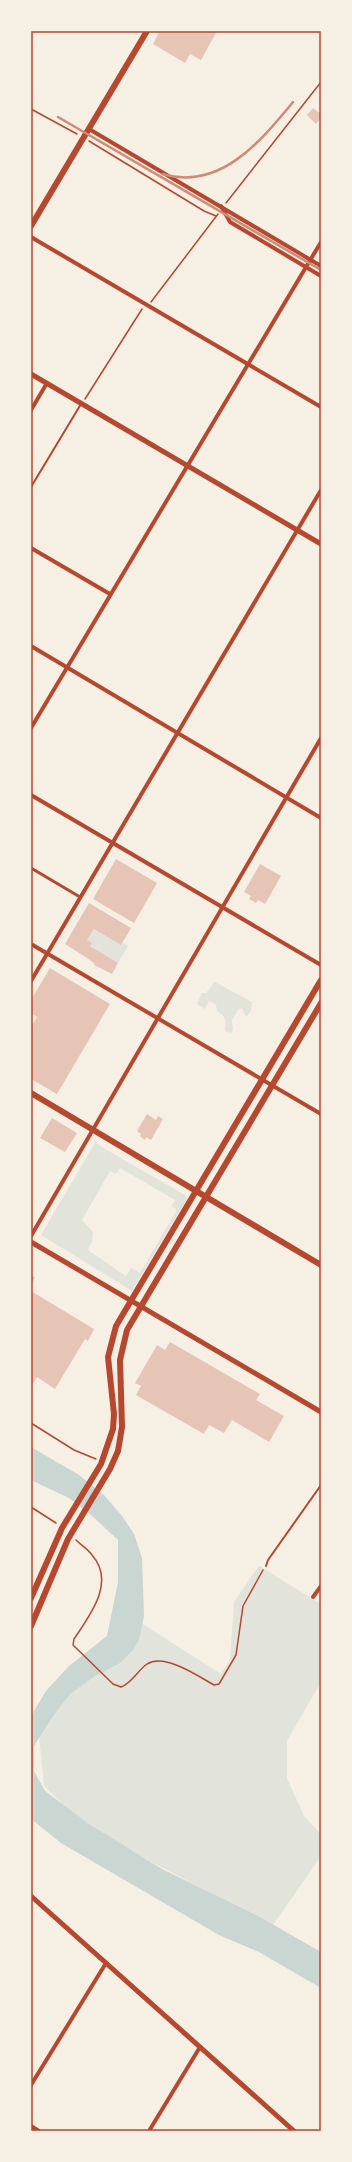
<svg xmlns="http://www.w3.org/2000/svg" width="352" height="2162" font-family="'PT Sans',sans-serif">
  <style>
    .green { fill: #e2e4dc; fill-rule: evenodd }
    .water { fill: #c9d6d2 }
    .building { fill: #e6c5b7 }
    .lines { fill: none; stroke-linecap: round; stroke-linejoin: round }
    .path { stroke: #b5482f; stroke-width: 1.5 }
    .service { stroke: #b5482f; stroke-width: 2 }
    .pedestrian { stroke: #b5482f; stroke-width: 3 }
    .minor { stroke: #b5482f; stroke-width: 4 }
    .tertiary { stroke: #b5482f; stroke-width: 5 }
    .secondary { stroke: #b5482f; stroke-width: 6 }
    .rail { stroke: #cf8b77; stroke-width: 2.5 }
    .neatline { fill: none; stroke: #b5482f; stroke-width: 1.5 }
  </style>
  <rect width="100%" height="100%" fill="#f6efe4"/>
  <g class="green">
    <polygon points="94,929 121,945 123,943 128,946 118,963 90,946 92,943 87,940"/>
    <path d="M215,982L252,1002L251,1011L246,1017L242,1008L238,1010L232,1020L233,1030L231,1033L225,1031C226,1021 226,1016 217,1011L216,1005L209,1001L205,1009L197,1004L202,993H206Z"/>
    <path d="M96,1141L100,1146L185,1195L187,1199L132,1291L41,1235ZM120,1168L175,1200L172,1206L177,1210L140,1273L131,1268L126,1276L88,1250L92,1241L93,1232L82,1220L110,1171L116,1174Z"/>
    <polygon points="259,1566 321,1604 321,1682 287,1741 287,1778 304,1816 321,1834 321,1856 273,1925 88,1829 44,1786 38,1725 133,1618 221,1674 230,1660 234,1602"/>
  </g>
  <polygon class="water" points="31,1447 79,1475 104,1495 122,1516 134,1534 142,1558 144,1616 139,1640 133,1650 120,1663 95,1676 70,1694 51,1719 34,1746 34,1771 45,1791 89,1824 162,1869 258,1916 321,1952 321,1988 259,1952 219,1935 61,1843 31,1819 31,1716 46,1691 69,1666 107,1636 118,1582 118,1540 90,1514 69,1498 31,1480"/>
  <g class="building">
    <polygon points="160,31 217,31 201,60 190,54 185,63 153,44"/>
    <polygon points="313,108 321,114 321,118 316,124 307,115"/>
    <polygon points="116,859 157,883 134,923 93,899"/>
    <polygon points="260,864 281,876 265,904 258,900 256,903 249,899 251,896 244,892"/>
    <polygon points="89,903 131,928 121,945 94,929 87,940 92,943 90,946 118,963 112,974 94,965 94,963 84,956 65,944"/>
    <polygon points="50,968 110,1004 57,1094 31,1079 31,1027 37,1017 31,1013 31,1000"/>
    <polygon points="147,1114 156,1120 158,1116 163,1119 151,1140 146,1137 145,1140 142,1138 140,1136 141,1134 137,1131"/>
    <polygon points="52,1118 77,1133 65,1152 40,1138"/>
    <polygon points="31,1275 35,1277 31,1285"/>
    <polygon points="31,1291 94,1329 88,1341 85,1339 55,1389 37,1377 31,1387"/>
    <polygon points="170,1342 260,1394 256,1400 284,1416 269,1442 232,1420 224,1433 209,1425 204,1434 136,1395 141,1386 135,1383 157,1345 165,1350"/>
  </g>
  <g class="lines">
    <g class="path">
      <polyline points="31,109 77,134"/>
      <polyline points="89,141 204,211 216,216"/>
      <polyline points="226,203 321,82"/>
      <polyline points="151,302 218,214"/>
      <polyline points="85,399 142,309"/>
      <polyline points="31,1423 74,1450 96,1459"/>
      <polyline points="31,1507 56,1523"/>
      <path d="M76,1540C81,1545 88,1549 92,1555C116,1582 90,1615 74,1639L73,1645L113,1684L121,1687C132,1683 138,1670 147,1664C165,1653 198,1676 214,1685L219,1684L236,1655L243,1606L263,1570"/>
    </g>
    <g class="service">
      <polyline points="31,487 81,404"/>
      <polyline points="266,1566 268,1560 321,1485"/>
    </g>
    <polyline class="pedestrian" points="31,868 80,897"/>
    <g class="minor">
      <polyline points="89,129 321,266"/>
      <polyline points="221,206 230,222 321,276"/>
      <polyline points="31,237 321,407"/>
      <polyline points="31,410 47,383"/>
      <polyline points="31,548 110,594"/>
      <polyline points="31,646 321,818"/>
      <polyline points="31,728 321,242"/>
      <polyline points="31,795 321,965"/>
      <polyline points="31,944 321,1114"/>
      <polyline points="31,981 321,490"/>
      <polyline points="31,1236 321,738"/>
      <polyline points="313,1597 321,1586"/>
      <polyline points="31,2085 106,1963"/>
      <polyline points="31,2126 39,2131"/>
      <polyline points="149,2131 200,2047"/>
    </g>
    <g class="tertiary">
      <polyline points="31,374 321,544"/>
      <polyline points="31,1242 321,1412"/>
      <polyline points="31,1896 294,2131"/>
    </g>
    <g class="secondary">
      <polyline points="31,226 147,31"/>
      <polyline points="31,1093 321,1265"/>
      <polyline points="31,1598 62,1528 101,1464 113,1429 114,1414 108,1357 116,1326 321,980"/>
      <polyline points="31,1626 68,1539 110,1469 118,1451 122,1427 120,1360 127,1330 321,1003"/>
    </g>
    <g class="rail">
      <polyline points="58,117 321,270"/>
      <path d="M162,174C220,191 260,142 293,102"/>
    </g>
  </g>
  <rect width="352" height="2162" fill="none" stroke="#f6efe4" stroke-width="64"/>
  <rect x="32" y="32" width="288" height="2098" class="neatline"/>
</svg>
